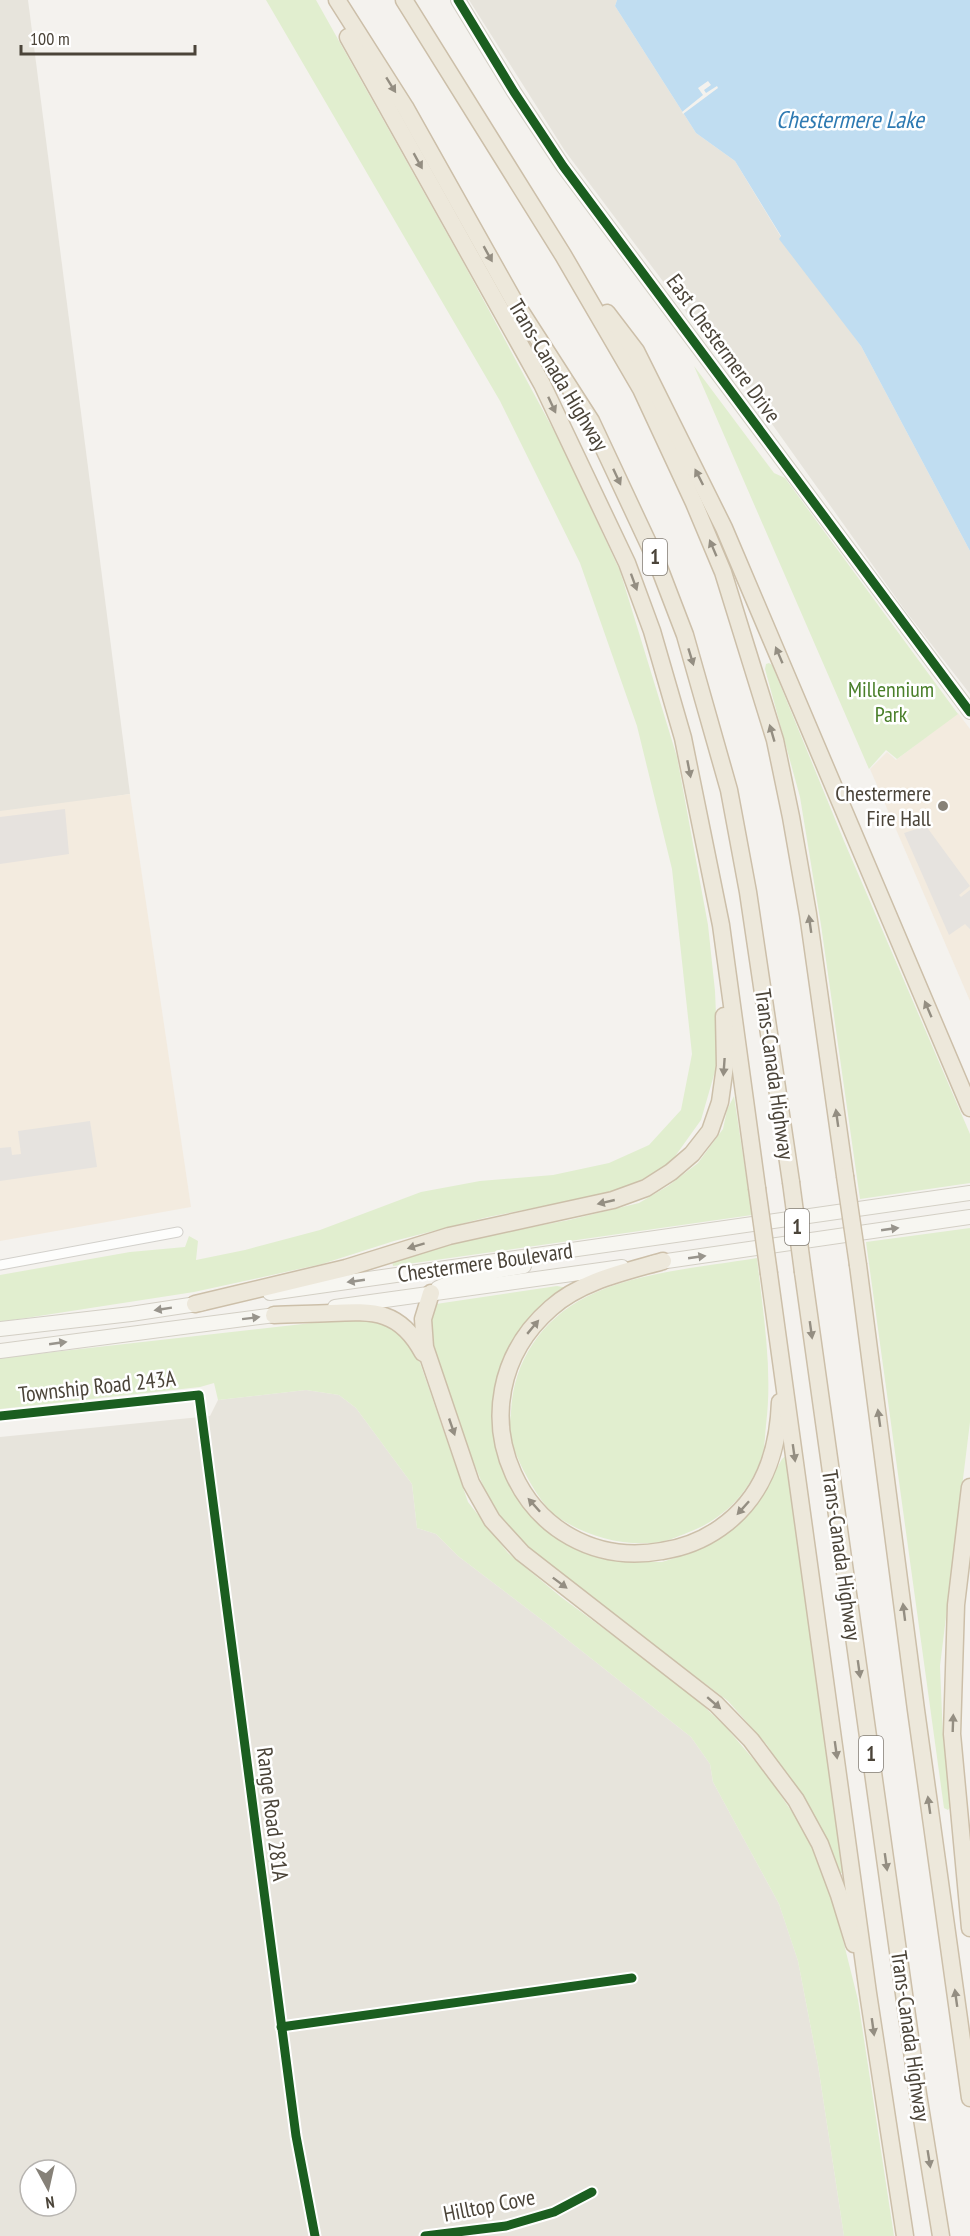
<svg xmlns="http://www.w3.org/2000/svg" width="970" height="2236" font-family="'PT Sans Narrow',sans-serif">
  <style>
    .residential { fill: #e7e4dc; fill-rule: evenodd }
    .commercial { fill: #f3ebdf }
    .industrial { fill: #e6e2de }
    .green { fill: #e1eecf }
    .parking { fill: #e6e3df }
    .water { fill: #c0ddf1 }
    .pier { fill: #f4f2ee }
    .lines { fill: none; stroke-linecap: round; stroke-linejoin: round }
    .street-casing { stroke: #d2d0cb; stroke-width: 11 }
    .secondary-casing { stroke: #d3cfc5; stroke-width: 16 }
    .highway-casing { stroke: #ccbfa9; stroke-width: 19 }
    .street { stroke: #fdfdfc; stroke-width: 9 }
    .secondary { stroke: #f7f6f1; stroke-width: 14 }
    .highway { stroke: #ede8db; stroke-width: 16 }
    .highway-bridge-casing { stroke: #ccbfa9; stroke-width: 19; stroke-linecap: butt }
    .highway-bridge { stroke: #ede8db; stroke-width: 16 }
    .cycleway-casing { stroke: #fff; stroke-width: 13 }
    .cycleway { stroke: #1b5e20; stroke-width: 9 }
    .oneway { fill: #948e82 }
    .oneway2 { fill: #98948c }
    .poi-dot { fill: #868178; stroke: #fff; stroke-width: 2 }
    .labels { text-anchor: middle; stroke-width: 5; stroke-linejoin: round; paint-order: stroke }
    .shield { fill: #fff; stroke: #817c74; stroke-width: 1.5 }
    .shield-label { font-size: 21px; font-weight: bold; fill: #4b4439 }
    .street-label { font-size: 22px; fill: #4b4439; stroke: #fff }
    .park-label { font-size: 22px; fill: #4a7f2a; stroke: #fff }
    .poi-label { font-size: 22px; fill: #4b4439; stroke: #fff; text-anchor: end }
    .water-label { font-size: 24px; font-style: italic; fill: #2e7ab2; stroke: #fff }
  </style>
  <rect width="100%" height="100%" fill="#f4f2ee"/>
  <g class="residential">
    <polygon points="0,0 28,0 130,794 0,813"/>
    <polygon points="469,0 617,0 615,6 696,133 735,161 781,237 861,346 970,551 970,694 904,609 757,403 683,308 565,151"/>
    <path d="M306,1390L339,1395L356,1408L412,1484L417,1528L436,1534L458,1556L550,1626L691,1737L710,1764L713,1782L779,1904L798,1961L818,2065L844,2236H0V1437L210,1416L218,1400ZM30,2170H66V2206H30Z"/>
  </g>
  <g class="commercial">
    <polygon points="958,713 970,729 970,1001 870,769 887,752 896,760"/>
    <polygon points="130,794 191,1207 0,1241 0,811"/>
  </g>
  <polygon class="industrial" points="65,809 69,854 0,864 0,817"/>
  <g class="green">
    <polygon points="266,0 316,0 464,264 561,444 620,571 677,757 708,925 715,991 718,1061 701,1120 671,1162 625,1190 488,1217 394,1241 322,1264 194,1292 0,1322 0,1275 130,1252 185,1247 189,1236 198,1241 196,1260 245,1250 320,1230 421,1192 480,1181 553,1175 609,1163 649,1145 681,1110 692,1054 672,869 637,726 580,563 500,401"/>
    <polygon points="694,366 774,473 785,478 958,714 897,759 886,750 869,769"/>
    <polygon points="769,663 772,665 844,841 970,1134 970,1183 860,1199 821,925 800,797 765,669 766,664"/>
    <polygon points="734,1096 752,1215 393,1266 392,1260 463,1240 569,1220 639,1203 668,1186 698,1163 723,1129 727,1110"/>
    <polygon points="970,1228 970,1422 940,1666 943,1738 951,1806 948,1810 944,1808 866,1242"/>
    <path d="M757,1258C763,1314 773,1369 766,1425C765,1434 765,1444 763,1452C753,1489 725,1519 689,1532C677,1537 663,1543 650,1543C617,1545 584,1535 556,1516C539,1503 516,1460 511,1439C509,1431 510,1421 511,1412C513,1362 541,1320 586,1297C634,1272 704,1267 757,1258Z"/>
    <polygon points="557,1286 568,1288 532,1315 519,1331 507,1355 499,1378 494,1401 492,1426 499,1457 507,1478 548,1529 576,1549 620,1561 662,1562 694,1552 739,1525 765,1490 782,1459 788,1454 844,1873 840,1873 836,1867 815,1817 767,1745 728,1701 525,1547 502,1519 484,1488 469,1451 435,1352 429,1320 436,1304"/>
    <polygon points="356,1318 382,1323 402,1336 418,1357 468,1502 508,1553 561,1597 684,1688 725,1726 766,1774 807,1834 834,1904 858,2000 894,2236 844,2236 818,2065 798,1961 779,1904 713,1782 710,1764 691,1737 550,1626 458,1556 436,1534 417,1528 412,1484 356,1408 339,1395 306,1390 218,1400 214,1383 200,1387 0,1409 0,1358"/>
  </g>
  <g class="parking">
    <polygon points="926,826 970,886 959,895 961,897 970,890 970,929 965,924 949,935 904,833"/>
    <polygon points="90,1121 97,1167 0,1181 0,1148 11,1147 12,1155 21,1154 18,1131"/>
  </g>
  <polygon class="water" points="617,0 970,0 970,551 861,346 779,239 781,236 735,161 696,133 615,6"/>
  <polygon class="pier" points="708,81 711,85 704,90 706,93 717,86 718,88 683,114 682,112 703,95 698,88"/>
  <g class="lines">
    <defs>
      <g id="street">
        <polyline points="0,1265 178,1232"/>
        <polyline points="0,1416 199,1395 296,2136 315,2236"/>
        <polyline points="281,2027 632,1978"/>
        <polyline points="425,2236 506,2226 554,2212 592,2192"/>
      </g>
      <g id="secondary">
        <polyline points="458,0 514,92 563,166 970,712"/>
        <polyline points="653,1263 970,1217"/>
        <polyline points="438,1288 462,1277 524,1266"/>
        <polyline points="270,1293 970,1193"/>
        <polyline points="335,1307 622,1267"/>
        <polyline points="0,1329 131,1314 203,1303"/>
        <polyline points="0,1351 283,1314"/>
      </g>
      <g id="highway">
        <polyline points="337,0 405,107 514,301 591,421 657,562 685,635 729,790 748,892 791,1182"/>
        <polyline points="404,0 563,255 641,389 694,503 723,572 775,740 791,817 808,914 845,1176"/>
        <polyline points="348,37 542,384 627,563 652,631 683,738 721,925 757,1188"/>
        <polyline points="607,313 636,351 724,528 970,1108"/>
        <path d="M663,1261C625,1272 581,1281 551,1308C443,1402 522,1576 662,1551C682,1548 703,1540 720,1528C763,1498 778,1453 780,1402"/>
        <polyline points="858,1265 916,1710 970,2098"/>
        <polyline points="803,1272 918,2094 941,2236"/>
        <polyline points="769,1274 868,1993 905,2236"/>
        <polyline points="431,1293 423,1319 425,1347 471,1483 492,1520 522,1553 716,1704 751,1740 796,1800 820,1844 839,1895 854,1944"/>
        <polyline points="195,1304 346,1268 449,1236 613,1200 646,1188 671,1172 692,1154 710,1131 720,1102 725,1066 724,1016"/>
        <path d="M274,1315C293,1314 312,1314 331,1313C374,1311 400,1310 423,1353"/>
        <polyline points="970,1487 956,1605 952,1734 970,1928"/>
      </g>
    </defs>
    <use href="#street" class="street-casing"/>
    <use href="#secondary" class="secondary-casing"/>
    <use href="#highway" class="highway-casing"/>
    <use href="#street" class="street"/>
    <use href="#secondary" class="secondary"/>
    <use href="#highway" class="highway"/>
    <defs>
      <g id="highway-bridge">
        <polyline points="845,1176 858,1265"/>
        <polyline points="791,1182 803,1272"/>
        <polyline points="757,1188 769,1274"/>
      </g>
    </defs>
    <use href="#highway-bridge" class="highway-bridge-casing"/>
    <use href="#highway-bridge" class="highway-bridge"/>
    <defs>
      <g id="cycleway">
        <polyline points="458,0 514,92 563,166 970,712"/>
        <polyline points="0,1416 199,1395 296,2136 315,2236"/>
        <polyline points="281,2027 632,1978"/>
        <polyline points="425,2236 506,2226 554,2212 592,2192"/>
      </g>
    </defs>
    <use href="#cycleway" class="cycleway-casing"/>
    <use href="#cycleway" class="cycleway"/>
  </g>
  <defs><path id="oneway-solid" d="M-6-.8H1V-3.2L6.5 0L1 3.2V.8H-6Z" transform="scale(1.5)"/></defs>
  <g class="oneway">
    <use href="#oneway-solid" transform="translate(391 85) rotate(58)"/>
    <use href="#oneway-solid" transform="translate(418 161) rotate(61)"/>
    <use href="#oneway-solid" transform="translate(488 254) rotate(61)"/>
    <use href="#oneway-solid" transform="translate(552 405) rotate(65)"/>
    <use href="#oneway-solid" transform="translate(617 477) rotate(65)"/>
    <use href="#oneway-solid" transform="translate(699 477) rotate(-117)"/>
    <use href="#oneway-solid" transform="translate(713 548) rotate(-113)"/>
    <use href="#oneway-solid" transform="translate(634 582) rotate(70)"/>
    <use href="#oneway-solid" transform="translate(779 655) rotate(-113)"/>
    <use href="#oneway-solid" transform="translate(691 657) rotate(73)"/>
    <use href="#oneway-solid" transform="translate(772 733) rotate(-106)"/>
    <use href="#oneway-solid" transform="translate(689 769) rotate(79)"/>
    <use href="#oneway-solid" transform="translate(810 924) rotate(-98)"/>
    <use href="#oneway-solid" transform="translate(928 1009) rotate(-113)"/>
    <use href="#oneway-solid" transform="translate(724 1067) rotate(94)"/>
    <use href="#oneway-solid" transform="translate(837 1118) rotate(-98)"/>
    <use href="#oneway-solid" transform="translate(606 1202) rotate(167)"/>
    <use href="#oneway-solid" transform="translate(416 1246) rotate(163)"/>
    <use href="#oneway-solid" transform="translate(533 1327) rotate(-50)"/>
    <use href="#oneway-solid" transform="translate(811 1330) rotate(82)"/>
    <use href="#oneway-solid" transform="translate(879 1418) rotate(-98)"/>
    <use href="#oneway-solid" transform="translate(452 1427) rotate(71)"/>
    <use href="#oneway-solid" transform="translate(794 1453) rotate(82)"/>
    <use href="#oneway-solid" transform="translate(534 1505) rotate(-132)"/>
    <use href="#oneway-solid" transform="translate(743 1508) rotate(132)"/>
    <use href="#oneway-solid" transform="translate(560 1583) rotate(37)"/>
    <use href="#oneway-solid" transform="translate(904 1612) rotate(-97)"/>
    <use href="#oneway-solid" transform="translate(859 1669) rotate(82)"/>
    <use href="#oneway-solid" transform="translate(714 1703) rotate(41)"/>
    <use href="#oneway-solid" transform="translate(953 1723) rotate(-88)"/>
    <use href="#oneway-solid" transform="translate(836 1750) rotate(82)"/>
    <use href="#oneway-solid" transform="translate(929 1805) rotate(-98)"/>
    <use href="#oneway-solid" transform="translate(886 1862) rotate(82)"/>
    <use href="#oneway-solid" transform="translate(956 1998) rotate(-98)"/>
    <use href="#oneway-solid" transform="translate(873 2027) rotate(82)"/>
    <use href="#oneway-solid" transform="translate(929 2159) rotate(81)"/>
  </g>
  <g class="oneway2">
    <use href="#oneway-solid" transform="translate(890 1229) rotate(-8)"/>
    <use href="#oneway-solid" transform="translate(697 1257) rotate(-8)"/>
    <use href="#oneway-solid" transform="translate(356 1281) rotate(172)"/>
    <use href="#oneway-solid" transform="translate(163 1309) rotate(171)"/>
    <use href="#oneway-solid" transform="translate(251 1318) rotate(-7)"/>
    <use href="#oneway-solid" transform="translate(58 1343) rotate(-8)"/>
  </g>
  <circle class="poi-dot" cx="943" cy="806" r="6"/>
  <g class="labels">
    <g class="shield">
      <rect x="643" y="539" width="24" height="36" rx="4.5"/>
      <rect x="785" y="1209" width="24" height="36" rx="4.5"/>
      <rect x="859" y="1736" width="24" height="36" rx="4.5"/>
    </g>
    <g class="shield-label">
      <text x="655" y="564">1</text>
      <text x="797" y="1234">1</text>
      <text x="871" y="1761">1</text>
    </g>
    <g class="street-label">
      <text transform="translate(724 348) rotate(54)" y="8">East Chestermere Drive</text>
      <text transform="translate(559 375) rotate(59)" y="8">Trans-Canada Highway</text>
      <text transform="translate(775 1074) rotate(82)" y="8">Trans-Canada Highway</text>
      <text transform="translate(485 1262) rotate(-8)" y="8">Chestermere Boulevard</text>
      <text transform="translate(97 1386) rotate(-6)" y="8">Township Road 243A</text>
      <text transform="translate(842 1555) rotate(82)" y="8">Trans-Canada Highway</text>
      <text transform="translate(273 1814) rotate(83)" y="8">Range Road 281A</text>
      <text transform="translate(911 2036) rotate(82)" y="8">Trans-Canada Highway</text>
      <text transform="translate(489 2205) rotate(-11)" y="8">Hilltop Cove</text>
    </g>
    <g class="park-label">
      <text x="891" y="697">Millennium<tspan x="891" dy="25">Park</tspan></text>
    </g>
    <g class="poi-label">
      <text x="931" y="801">Chestermere<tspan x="931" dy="25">Fire Hall</tspan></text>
    </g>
    <g class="water-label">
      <text x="850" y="128">Chestermere Lake</text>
    </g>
  </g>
  <g transform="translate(48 2188) rotate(172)"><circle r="28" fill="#ffffff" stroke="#b7b4b0" stroke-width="1.5"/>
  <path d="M0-4.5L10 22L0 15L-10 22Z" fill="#868178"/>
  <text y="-9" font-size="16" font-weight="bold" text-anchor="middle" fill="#4b4439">N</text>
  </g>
  <path d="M21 45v9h174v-9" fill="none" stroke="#4b4439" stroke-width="3"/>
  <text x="30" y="45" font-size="18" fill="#4b4439" stroke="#ffffff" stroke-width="4.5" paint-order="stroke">100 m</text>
</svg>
